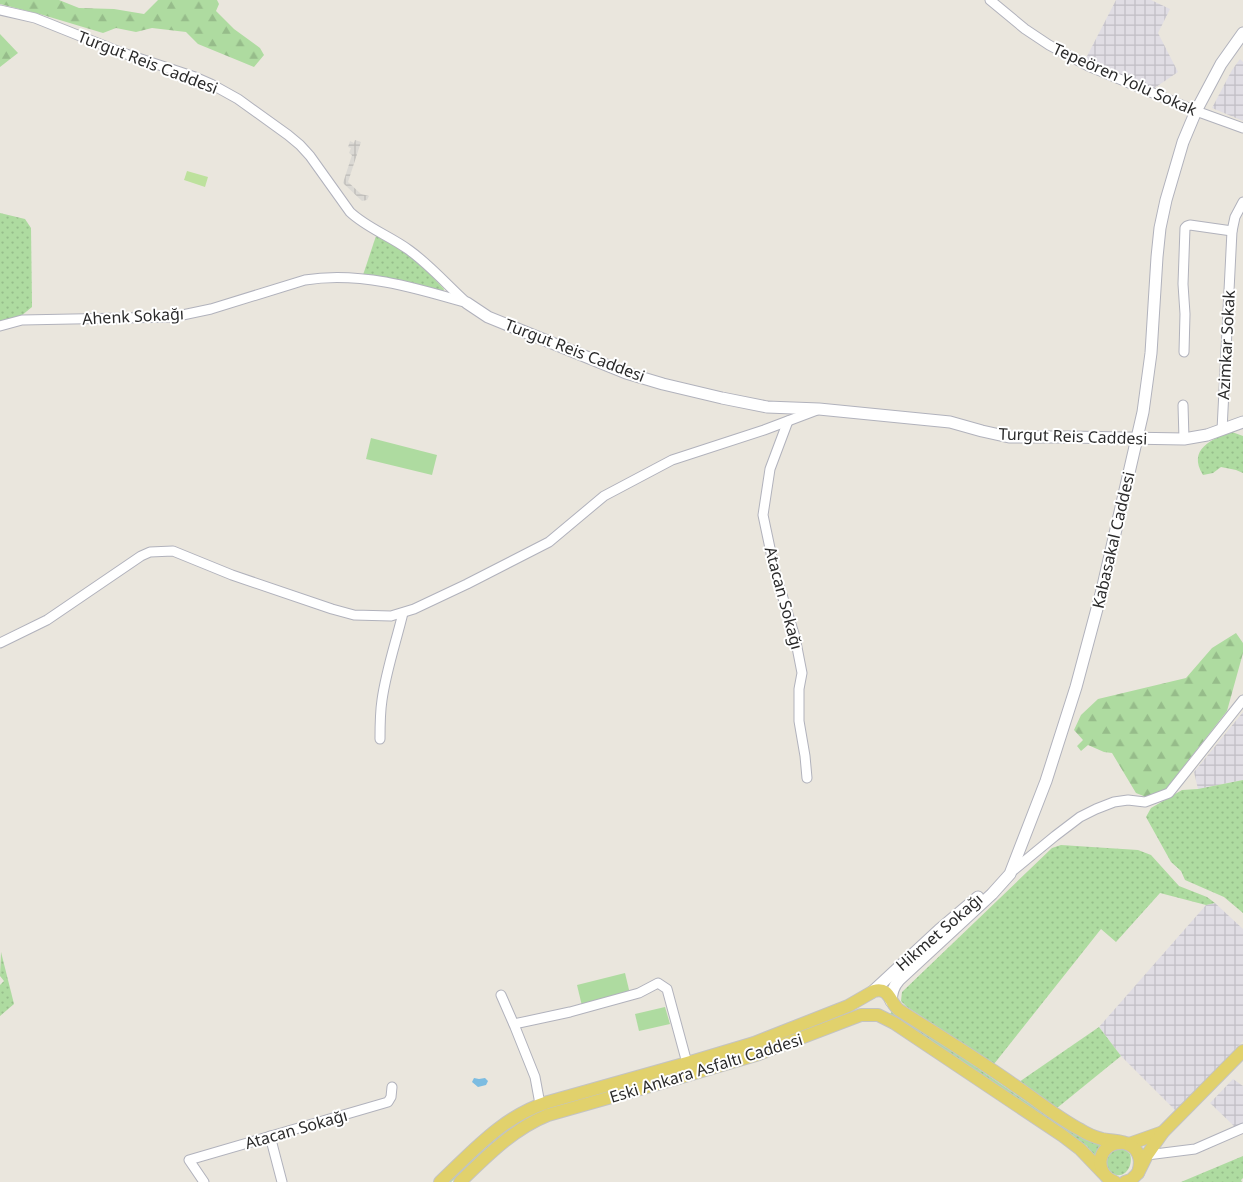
<svg xmlns="http://www.w3.org/2000/svg" width="1243" height="1182" font-family="'Noto Sans',sans-serif">
  <style>
    .industrial { fill: url(#industrial-grid) }
    .grass { fill: url(#grass-dots) }
    .forest { fill: url(#forest-firs) }
    .garden { fill: #aedba0 }
    .pitch { fill: #bde19d }
    .plaza { fill: url(#plaza-grid) }
    .water { fill: #7cbce1 }
    .lines { fill: none; stroke-linecap: round; stroke-linejoin: round }
    .street-casing { stroke: #b1b2bc; stroke-width: 11 }
    .secondary-casing { stroke: #b1b2bc; stroke-width: 13 }
    .primary-casing { stroke: #c3c3c3; stroke-width: 14 }
    .street { stroke: #fff; stroke-width: 9 }
    .secondary { stroke: #fff; stroke-width: 11 }
    .primary { stroke: #e1d16c; stroke-width: 12 }
    .labels { text-anchor: middle; stroke-width: 4; stroke-linejoin: round; paint-order: stroke }
    .street-label { font-size: 16px; fill: #2a2a2a; stroke: #fff }
  </style>
  <defs>
    <pattern id="industrial-grid" width="8" height="8" patternUnits="userSpaceOnUse" patternTransform="scale(1.25)"><rect width="8" height="8" fill="#e0dde4"/><path d="M0 4h8M4 0v8" fill="none" stroke="#c0bec4"/></pattern>
    <pattern id="grass-dots" width="8" height="8" patternUnits="userSpaceOnUse" patternTransform="scale(1.25)"><rect width="8" height="8" fill="#aedba0"/><path d="M2 2h.1M6 6h.1" fill="none" stroke="#96bc8a" stroke-width="1.8" stroke-linecap="round"/></pattern>
    <pattern id="forest-firs" width="22" height="20" patternUnits="userSpaceOnUse" patternTransform="scale(1.25)"><rect width="22" height="20" fill="#aedba0"/><path d="M5 1l3.5 6h-7zM16 11l3.5 6h-7z" fill="#96bc8a"/></pattern>
    <pattern id="plaza-grid" width="8" height="8" patternUnits="userSpaceOnUse" patternTransform="scale(1.25)"><rect width="8" height="8" fill="#dbd9d4"/><path d="M0 4h8M4 0v8" fill="none" stroke="#bcbab6"/></pattern>
  </defs>
  <rect width="100%" height="100%" fill="#eae6dd"/>
  <g class="industrial">
    <polygon points="1116,0 1151,0 1170,9 1158,33 1178,72 1153,89 1084,62"/>
    <polygon points="1240,59 1243,62 1243,121 1212,108 1232,70"/>
    <polygon points="1243,712 1243,780 1198,789 1194,772"/>
    <polygon points="1215,903 1243,929 1243,1041 1176,1111 1121,1056 1099,1027 1206,905"/>
    <polygon points="1233,1079 1243,1086 1243,1123 1235,1127 1210,1103"/>
  </g>
  <g class="grass">
    <polygon points="0,213 25,219 31,228 32,307 21,316 0,321"/>
    <polygon points="376,236 406,252 425,269 444,289 443,292 410,282 363,275"/>
    <path d="M1232,432L1243,436V473L1236,470L1221,467L1213,473L1203,475C1187,449 1212,439 1232,432Z"/>
    <polygon points="1243,780 1243,913 1224,897 1185,880 1181,871 1171,862 1146,817 1151,808 1182,790 1198,789"/>
    <polygon points="1061,845 1138,850 1151,855 1179,886 1207,897 1215,903 1206,905 1160,893 1116,942 1101,929 994,1064 907,1007 901,1001 902,992 1052,848"/>
    <polygon points="1,952 14,1004 0,1016 0,985 4,981 0,976"/>
    <polygon points="893,1010 1066,1129 1083,1137 1101,1144 1097,1152 1096,1157 1087,1146 890,1014"/>
    <polygon points="1099,1027 1121,1056 1057,1108 1019,1082"/>
    <polygon points="584,1095 493,1143 451,1182 445,1182 497,1134 527,1115"/>
    <path d="M1123,1148L1130,1154C1134,1166 1124,1181 1112,1173C1111,1173 1106,1167 1106,1167L1107,1154L1110,1151Z"/>
    <polygon points="1243,1156 1243,1178 1241,1180 1242,1182 1181,1182"/>
  </g>
  <g class="forest">
    <polygon points="0,0 59,0 79,8 114,9 144,14 158,0 217,0 219,4 216,11 234,29 260,48 264,55 254,67 198,44 186,32 152,28 136,32 116,28 103,33 43,15 0,4"/>
    <polygon points="0,34 18,53 0,67"/>
    <polygon points="1236,633 1243,643 1243,653 1227,711 1166,789 1146,797 1136,793 1112,753 1104,752 1088,745 1081,751 1077,746 1083,740 1074,730 1081,715 1098,699 1186,678 1212,648"/>
  </g>
  <g class="garden">
    <polygon points="371,438 437,455 432,475 366,459"/>
    <polygon points="625,973 630,994 582,1006 577,985"/>
    <polygon points="665,1007 670,1024 639,1031 635,1014"/>
  </g>
  <polygon class="pitch" points="187,171 208,177 205,187 184,180"/>
  <polygon class="plaza" points="355,140 361,142 348,182 361,194 369,196 367,200 362,201 343,183 352,155 349,153 351,148 348,147 350,141 354,143"/>
  <polygon class="water" points="474,1078 479,1079 485,1078 488,1081 486,1085 478,1087 472,1082"/>
  <g class="lines">
    <defs>
      <g id="street">
        <polyline points="990,0 1025,29 1049,45 1088,66 1196,111 1243,128"/>
        <path d="M0,10L35,18L120,52L195,77L211,84L238,99L288,135L300,145L310,156L350,212C367,228 390,236 409,250C430,265 448,286 467,303"/>
        <path d="M0,326L22,320L173,317L211,309L305,280C358,271 413,287 464,302"/>
        <polyline points="1184,352 1185,314 1183,284 1185,228 1187,226 1190,225 1232,231"/>
        <polyline points="1183,405 1184,439"/>
        <polyline points="788,421 770,469 763,515 775,572 795,637 802,673 799,689 799,721 805,756 807,778"/>
        <polyline points="1222,430 1232,231 1235,217 1243,202"/>
        <polyline points="0,643 47,620 141,556 150,552 173,551 232,575 332,609 354,615 391,616 414,609 467,584 549,542 604,496 672,460 764,430 817,410"/>
        <path d="M380,739C380,726 380,713 382,700C386,671 396,642 403,613"/>
        <polyline points="1010,873 1055,836 1080,817 1096,809 1114,802 1128,800 1145,802 1169,793 1243,700"/>
        <polyline points="501,995 515,1027 535,1077 540,1104"/>
        <polyline points="514,1024 570,1012 639,993 658,983 667,989 687,1063"/>
        <polyline points="270,1136 282,1182"/>
        <polyline points="1147,1155 1195,1149 1243,1128"/>
        <polyline points="204,1182 189,1160 388,1102 391,1097 392,1087"/>
      </g>
      <g id="secondary">
        <polyline points="467,303 488,317 626,373 663,384 722,398 767,407 819,409 950,422 982,431 1009,437 1067,437 1184,439 1207,435 1243,422"/>
        <polyline points="871,993 939,930 978,897"/>
        <path d="M891,1001C892,992 893,987 899,980L992,894L1010,874L1046,781L1076,687L1102,590L1143,412L1151,353L1157,257L1160,228L1166,200L1183,142L1196,111L1221,64L1243,33"/>
      </g>
      <g id="primary">
        <polyline points="1129,1144 1163,1132"/>
        <path d="M440,1182C474,1150 502,1117 548,1102L687,1063L754,1043L848,1006L874,991C890,987 889,1002 899,1010C938,1035 979,1060 1017,1087C1038,1101 1058,1118 1081,1130C1087,1134 1095,1137 1102,1139C1112,1141 1126,1140 1134,1148C1141,1155 1141,1164 1138,1173"/>
        <path d="M460,1182C487,1156 513,1129 548,1115L668,1081L759,1054L861,1015H878L894,1023L1063,1136L1080,1149L1103,1173"/>
        <path d="M1115,1182C1093,1174 1097,1144 1120,1143"/>
        <polyline points="1125,1182 1131,1180 1138,1173 1147,1155 1163,1132 1243,1051"/>
      </g>
    </defs>
    <use href="#street" class="street-casing"/>
    <use href="#secondary" class="secondary-casing"/>
    <use href="#primary" class="primary-casing"/>
    <use href="#street" class="street"/>
    <use href="#secondary" class="secondary"/>
    <use href="#primary" class="primary"/>
  </g>
  <g class="labels">
    <g class="street-label">
      <text transform="translate(148 62) rotate(21)" y="6">Turgut Reis Caddesi</text>
      <text transform="translate(1125 79) rotate(24)" y="6">Tepeören Yolu Sokak</text>
      <text transform="translate(133 316) rotate(-3)" y="6">Ahenk Sokağı</text>
      <text transform="translate(1226 345) rotate(-87)" y="6">Azimkar Sokak</text>
      <text transform="translate(575 350) rotate(21)" y="6">Turgut Reis Caddesi</text>
      <text transform="translate(1073 436) rotate(2)" y="6">Turgut Reis Caddesi</text>
      <text transform="translate(1113 540) rotate(-77)" y="6">Kabasakal Caddesi</text>
      <text transform="translate(784 598) rotate(75)" y="6">Atacan Sokağı</text>
      <text transform="translate(939 932) rotate(-41)" y="6">Hikmet Sokağı</text>
      <text transform="translate(706 1068) rotate(-17)" y="6">Eski Ankara Asfaltı Caddesi</text>
      <text transform="translate(296 1129) rotate(-16)" y="6">Atacan Sokağı</text>
    </g>
  </g>
</svg>
